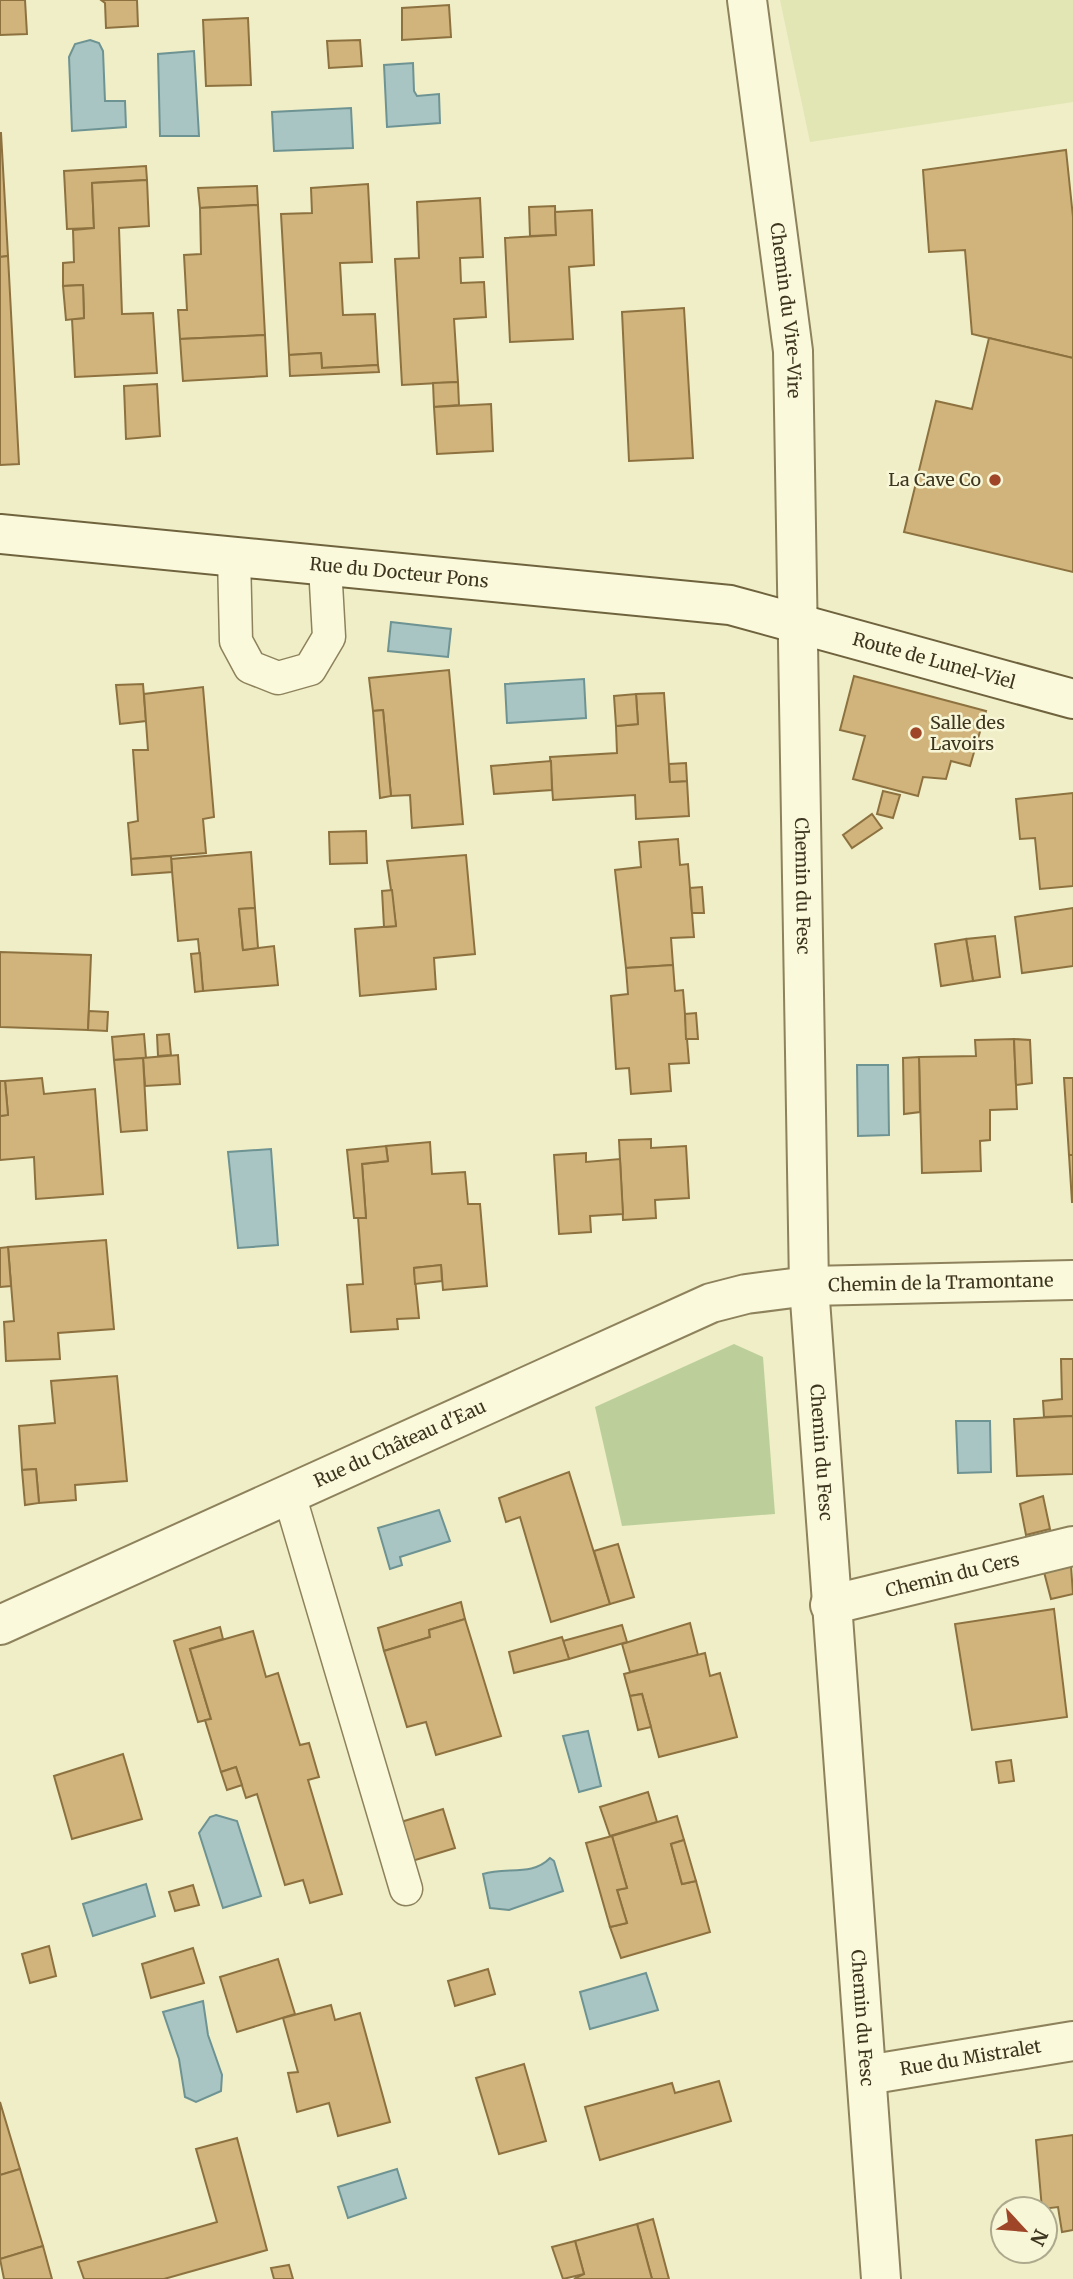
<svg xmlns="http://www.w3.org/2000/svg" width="1073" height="2279" font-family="Merriweather,serif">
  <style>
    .farmland { fill: #e2e6b4 }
    .green { fill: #bccf9a }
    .water { fill: #a8c4c3; stroke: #6e9393; stroke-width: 2 }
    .building { fill: #d0b47c; stroke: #8d7240; stroke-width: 2 }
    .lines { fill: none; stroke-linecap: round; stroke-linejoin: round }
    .lane-casing { stroke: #8d825b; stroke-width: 35 }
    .street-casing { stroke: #8d825b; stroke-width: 42 }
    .secondary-casing { stroke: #6f633e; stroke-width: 42 }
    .lane { stroke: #faf9db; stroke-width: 32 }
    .street { stroke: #faf9db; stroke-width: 38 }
    .secondary { stroke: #faf9db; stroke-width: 38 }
    .poi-dot { fill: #9f4528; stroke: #f7f6d7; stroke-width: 2.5 }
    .labels { text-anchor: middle; stroke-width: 5; stroke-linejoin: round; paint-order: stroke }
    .street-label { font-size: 18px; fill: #3d351f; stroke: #f7f6d7 }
    .poi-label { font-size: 18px; fill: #3d351f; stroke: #f7f6d7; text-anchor: end }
  </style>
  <rect width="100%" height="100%" fill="#f0eec7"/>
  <polygon class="farmland" points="780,0 1073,0 1073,102 810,142"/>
  <polygon class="green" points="734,1344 763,1357 775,1514 622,1526 595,1407"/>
  <g class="water">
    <polygon points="90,40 99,43 103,51 105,101 125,101 126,127 72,131 69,57 75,44"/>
    <polygon points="194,51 199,136 160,136 158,54"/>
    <polygon points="413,63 414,91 417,96 439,94 440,123 387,127 384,65"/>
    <polygon points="351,108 353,148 274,151 272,112"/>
    <polygon points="391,622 451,629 448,657 388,651"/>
    <polygon points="584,679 586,718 507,723 505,684"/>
    <polygon points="857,1065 888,1065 889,1135 858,1136"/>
    <polygon points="271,1149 278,1245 238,1248 228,1152"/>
    <polygon points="956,1421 990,1421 991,1472 958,1473"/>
    <polygon points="439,1510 450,1541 400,1557 402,1565 390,1569 378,1528"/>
    <polygon points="588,1731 601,1786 579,1792 563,1736"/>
    <polygon points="216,1815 237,1821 261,1896 223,1908 199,1833 210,1817"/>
    <path d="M550,1858L554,1861L563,1891L509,1910L490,1908L483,1874C505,1866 532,1877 550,1858Z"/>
    <polygon points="146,1884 155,1916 93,1936 83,1904"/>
    <polygon points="646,1973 658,2010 590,2029 580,1992"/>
    <polygon points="203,2001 208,2035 222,2075 221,2091 196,2102 185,2097 179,2059 163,2012"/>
    <polygon points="397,2169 406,2198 348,2218 338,2187"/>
  </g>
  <g class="building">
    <polygon points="0,0 25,0 27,34 0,35"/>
    <polygon points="101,0 137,0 138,26 106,28 105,3"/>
    <polygon points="449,5 451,37 402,40 402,8"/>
    <polygon points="248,18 251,85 206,86 203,20"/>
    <polygon points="360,40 362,66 329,68 327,41"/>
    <polygon points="1,133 8,256 0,257 0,133"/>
    <polygon points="1066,150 1073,217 1073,358 972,334 965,250 929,252 923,170"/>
    <polygon points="146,166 147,180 92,183 94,228 67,229 64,171"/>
    <polygon points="147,180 149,226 119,228 122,314 153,313 157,373 75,377 72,319 84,318 83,285 63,286 63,263 74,262 73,230 94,228 92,183"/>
    <polygon points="368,184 372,262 340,263 343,315 375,314 378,365 322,368 321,353 289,355 281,214 312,213 311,188"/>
    <polygon points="257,186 258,205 200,208 198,188"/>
    <polygon points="480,198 483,257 460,258 461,283 484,282 486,317 454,319 458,382 402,385 395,259 419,258 417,202"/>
    <polygon points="258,205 265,335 180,339 178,310 187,310 184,255 201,254 200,208"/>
    <polygon points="555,206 556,235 530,236 529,207"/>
    <polygon points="592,210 594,265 569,267 573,339 510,342 505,238 556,235 555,212"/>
    <polygon points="8,256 19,464 0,465 0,257"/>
    <polygon points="83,285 84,318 66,320 63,286"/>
    <polygon points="684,308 693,458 629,461 622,312"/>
    <polygon points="265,335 267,376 183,381 180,339"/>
    <polygon points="989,338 1073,358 1073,572 904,532 936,401 972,409"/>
    <polygon points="321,353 322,368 378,365 379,372 290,376 289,355"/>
    <polygon points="458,382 459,405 434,407 433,383"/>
    <polygon points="157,384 160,436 126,439 124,386"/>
    <polygon points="491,404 493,451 437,454 434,407"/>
    <polygon points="449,670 463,824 412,828 410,795 391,796 383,710 373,711 369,678"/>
    <polygon points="854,676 986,711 970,766 951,761 946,779 923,777 918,796 853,779 865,736 840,730"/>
    <polygon points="143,684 146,721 120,724 116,685"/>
    <polygon points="203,687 214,817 203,819 206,853 131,859 128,823 138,821 133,750 148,750 144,694"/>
    <polygon points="664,693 670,782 687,781 689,816 636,819 635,795 553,800 550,757 617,753 616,726 638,724 636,694"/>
    <polygon points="636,694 638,724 616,726 614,696"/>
    <polygon points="383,710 391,796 380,798 373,711"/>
    <polygon points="551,761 552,790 494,794 491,766"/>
    <polygon points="686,763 687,781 670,782 669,764"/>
    <polygon points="883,791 900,795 893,818 877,814"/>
    <polygon points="1073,793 1073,886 1040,889 1035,838 1020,839 1016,799"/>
    <polygon points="872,814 882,828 852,848 843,835"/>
    <polygon points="366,831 367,863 330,864 329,832"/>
    <polygon points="678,839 680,865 688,864 694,937 671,938 673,965 626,968 615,870 641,867 639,842"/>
    <polygon points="251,852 255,908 239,909 243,950 274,946 278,985 203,991 198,939 178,941 171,859"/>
    <polygon points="466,855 475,954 434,958 436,989 360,996 355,929 396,926 387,861"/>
    <polygon points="171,856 172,872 132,875 131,859"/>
    <polygon points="702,887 704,913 692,913 690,888"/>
    <polygon points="392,890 396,926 384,927 382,891"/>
    <polygon points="255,908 258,948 243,950 239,909"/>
    <polygon points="1073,908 1073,966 1022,973 1015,917"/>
    <polygon points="995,936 1000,977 973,981 966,939"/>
    <polygon points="966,939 973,981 941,986 935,944"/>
    <polygon points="0,952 91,955 88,1030 0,1027"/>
    <polygon points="200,953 203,991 195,992 191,954"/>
    <polygon points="673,965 675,991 683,990 689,1063 669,1064 671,1091 631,1094 629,1068 616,1069 611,996 628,994 626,968"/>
    <polygon points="89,1011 108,1012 107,1031 88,1030"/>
    <polygon points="696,1013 698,1039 686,1039 685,1014"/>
    <polygon points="144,1034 146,1058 114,1060 112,1037"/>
    <polygon points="169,1034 171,1055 158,1056 157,1035"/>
    <polygon points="1014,1039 1017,1109 990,1110 990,1140 980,1141 981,1171 922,1173 919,1057 976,1056 975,1040"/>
    <polygon points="1014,1039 1030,1040 1032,1083 1016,1085"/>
    <polygon points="178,1055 180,1084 145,1086 143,1058"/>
    <polygon points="919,1057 920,1112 904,1114 903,1058"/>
    <polygon points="143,1058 147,1130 121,1132 114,1060"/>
    <polygon points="42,1078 44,1094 95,1089 103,1194 36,1199 34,1157 0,1160 0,1116 8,1115 5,1081"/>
    <polygon points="1064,1078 1073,1078 1073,1155 1069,1155"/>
    <polygon points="0,1081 5,1081 8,1115 0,1116"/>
    <polygon points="651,1139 651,1148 686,1146 689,1198 655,1200 656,1218 623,1220 619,1140"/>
    <polygon points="430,1142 432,1174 465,1172 468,1204 480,1204 487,1286 443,1290 441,1265 414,1268 419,1318 397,1319 398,1329 351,1332 347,1285 363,1284 358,1217 366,1218 362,1164 388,1161 386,1146"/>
    <polygon points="386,1146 388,1161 362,1164 366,1218 354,1218 347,1150"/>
    <polygon points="586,1153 586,1162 620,1159 623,1214 590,1216 591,1232 559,1234 554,1155"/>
    <polygon points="1069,1155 1073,1155 1073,1202 1072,1202"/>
    <polygon points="106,1240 114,1329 58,1333 60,1359 6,1361 4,1322 14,1321 8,1247"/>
    <polygon points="8,1247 11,1286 0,1287 0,1248"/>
    <polygon points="441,1265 442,1281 415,1284 414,1268"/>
    <polygon points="1061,1359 1073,1359 1073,1416 1044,1417 1043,1401 1062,1399"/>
    <polygon points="117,1376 127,1481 75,1485 76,1500 39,1503 36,1469 22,1470 19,1426 55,1423 51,1381"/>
    <polygon points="1073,1416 1073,1474 1017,1476 1014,1419"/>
    <polygon points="36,1469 39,1503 25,1505 22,1470"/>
    <polygon points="569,1472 610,1604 551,1622 520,1517 506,1522 499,1498"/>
    <polygon points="1043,1496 1050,1529 1026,1535 1020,1504"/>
    <polygon points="618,1544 634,1597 610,1604 594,1551"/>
    <polygon points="1071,1566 1073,1594 1051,1599 1044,1572"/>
    <polygon points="461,1602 465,1619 429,1630 430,1637 384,1651 378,1628"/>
    <polygon points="1054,1609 1067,1717 972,1730 955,1624"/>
    <polygon points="465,1619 501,1736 436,1755 426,1722 407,1727 384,1651 430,1637 429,1630"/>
    <polygon points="690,1623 698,1655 630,1672 622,1644"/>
    <polygon points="622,1625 627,1642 569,1659 563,1641"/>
    <polygon points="220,1627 223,1639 190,1649 211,1719 198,1722 174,1641"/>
    <polygon points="253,1631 266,1677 278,1673 300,1745 309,1743 319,1777 308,1780 342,1894 310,1903 303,1880 285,1885 257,1794 246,1798 236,1767 221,1772 205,1720 211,1719 190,1649"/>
    <polygon points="562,1637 569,1659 514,1673 509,1652"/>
    <polygon points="705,1653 710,1676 720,1673 737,1737 659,1757 642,1694 630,1696 624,1674"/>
    <polygon points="642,1694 651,1727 638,1730 630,1696"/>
    <polygon points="123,1754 142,1819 72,1839 54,1776"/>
    <polygon points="1011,1760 1014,1781 999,1783 996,1762"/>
    <polygon points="236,1767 242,1785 227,1790 221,1772"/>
    <polygon points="648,1792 657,1822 610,1836 600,1807"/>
    <polygon points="443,1809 455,1848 412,1861 401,1822"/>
    <polygon points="677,1816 684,1840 671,1844 682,1884 696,1881 710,1932 621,1958 610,1927 627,1923 617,1890 627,1888 612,1836"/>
    <polygon points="612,1836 627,1888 617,1890 627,1923 610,1927 586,1843"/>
    <polygon points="684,1840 696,1881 682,1884 671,1844"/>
    <polygon points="193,1885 199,1905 175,1911 169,1892"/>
    <polygon points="49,1946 56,1976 30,1983 22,1954"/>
    <polygon points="193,1948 204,1983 151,1998 142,1964"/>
    <polygon points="278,1959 295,2014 237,2032 220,1977"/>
    <polygon points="488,1969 495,1994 455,2006 448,1981"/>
    <polygon points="331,2005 335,2020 360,2013 390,2122 338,2136 329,2103 297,2112 288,2073 298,2072 283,2018"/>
    <polygon points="524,2064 546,2141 499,2154 476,2078"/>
    <polygon points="719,2081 731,2121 600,2160 585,2107 672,2083 675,2093"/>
    <polygon points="0,2102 20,2169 0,2175"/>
    <polygon points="1073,2135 1073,2230 1062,2232 1058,2207 1042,2209 1036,2140"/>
    <polygon points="237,2138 267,2250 164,2279 84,2279 78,2262 217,2222 196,2149"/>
    <polygon points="20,2169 43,2246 0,2259 0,2175"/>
    <polygon points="653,2219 669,2279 652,2279 637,2224"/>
    <polygon points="637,2224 652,2279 574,2279 584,2274 575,2241"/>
    <polygon points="575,2241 584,2274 563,2279 552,2247"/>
    <polygon points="43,2246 52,2279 4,2279 0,2259"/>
    <polygon points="289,2265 293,2279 274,2279 271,2268"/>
  </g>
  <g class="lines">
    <defs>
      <g id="lane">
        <polyline points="234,556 236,641 250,667 278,678 310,669 329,637 325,566"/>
        <polyline points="289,1494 406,1889"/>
      </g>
      <g id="street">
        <path id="s1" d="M747,0L793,351L809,1286L881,2279"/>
        <path id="s2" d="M830,1605L1073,1546"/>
        <path id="s3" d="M0,1625L711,1303L746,1294L809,1286L1073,1280"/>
        <path id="s4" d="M867,2075L1073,2041"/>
      </g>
      <g id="secondary">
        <path id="s5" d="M0,534L730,605L1073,699"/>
      </g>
    </defs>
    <use href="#lane" class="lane-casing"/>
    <use href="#street" class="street-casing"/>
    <use href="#secondary" class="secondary-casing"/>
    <use href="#lane" class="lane"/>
    <use href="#street" class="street"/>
    <use href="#secondary" class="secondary"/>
  </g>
  <g class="poi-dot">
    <circle cx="995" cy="480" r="7"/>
    <circle cx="916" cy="733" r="7"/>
  </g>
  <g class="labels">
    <g class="street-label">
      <text dy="6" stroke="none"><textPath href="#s1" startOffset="313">Chemin du Vire-Vire</textPath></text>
      <text dy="6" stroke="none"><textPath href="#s5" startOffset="401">Rue du Docteur Pons</textPath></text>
      <text dy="6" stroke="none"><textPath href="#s5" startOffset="945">Route de Lunel-Viel</textPath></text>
      <text dy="6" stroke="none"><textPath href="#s1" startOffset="889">Chemin du Fesc</textPath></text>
      <text dy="6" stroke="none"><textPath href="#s3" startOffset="1012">Chemin de la Tramontane</textPath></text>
      <text dy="6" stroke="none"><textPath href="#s3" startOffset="439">Rue du Château d'Eau</textPath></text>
      <text dy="6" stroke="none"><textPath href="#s1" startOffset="1456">Chemin du Fesc</textPath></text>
      <text dy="6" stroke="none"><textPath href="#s2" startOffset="126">Chemin du Cers</textPath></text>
      <text dy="6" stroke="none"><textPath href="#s1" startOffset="2023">Chemin du Fesc</textPath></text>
      <text dy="6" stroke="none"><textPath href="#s4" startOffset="105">Rue du Mistralet</textPath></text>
    </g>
    <g class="poi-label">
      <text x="981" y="486">La Cave Co</text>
      <text x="930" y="729" text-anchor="start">Salle des<tspan x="930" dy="21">Lavoirs</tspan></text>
    </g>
  </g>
  <g transform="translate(1024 2230) rotate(116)"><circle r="33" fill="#f7f6d7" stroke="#ada98d" stroke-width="2"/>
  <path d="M0-5L12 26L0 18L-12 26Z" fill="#9f4528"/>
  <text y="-10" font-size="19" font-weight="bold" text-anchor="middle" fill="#3d351f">N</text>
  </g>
</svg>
